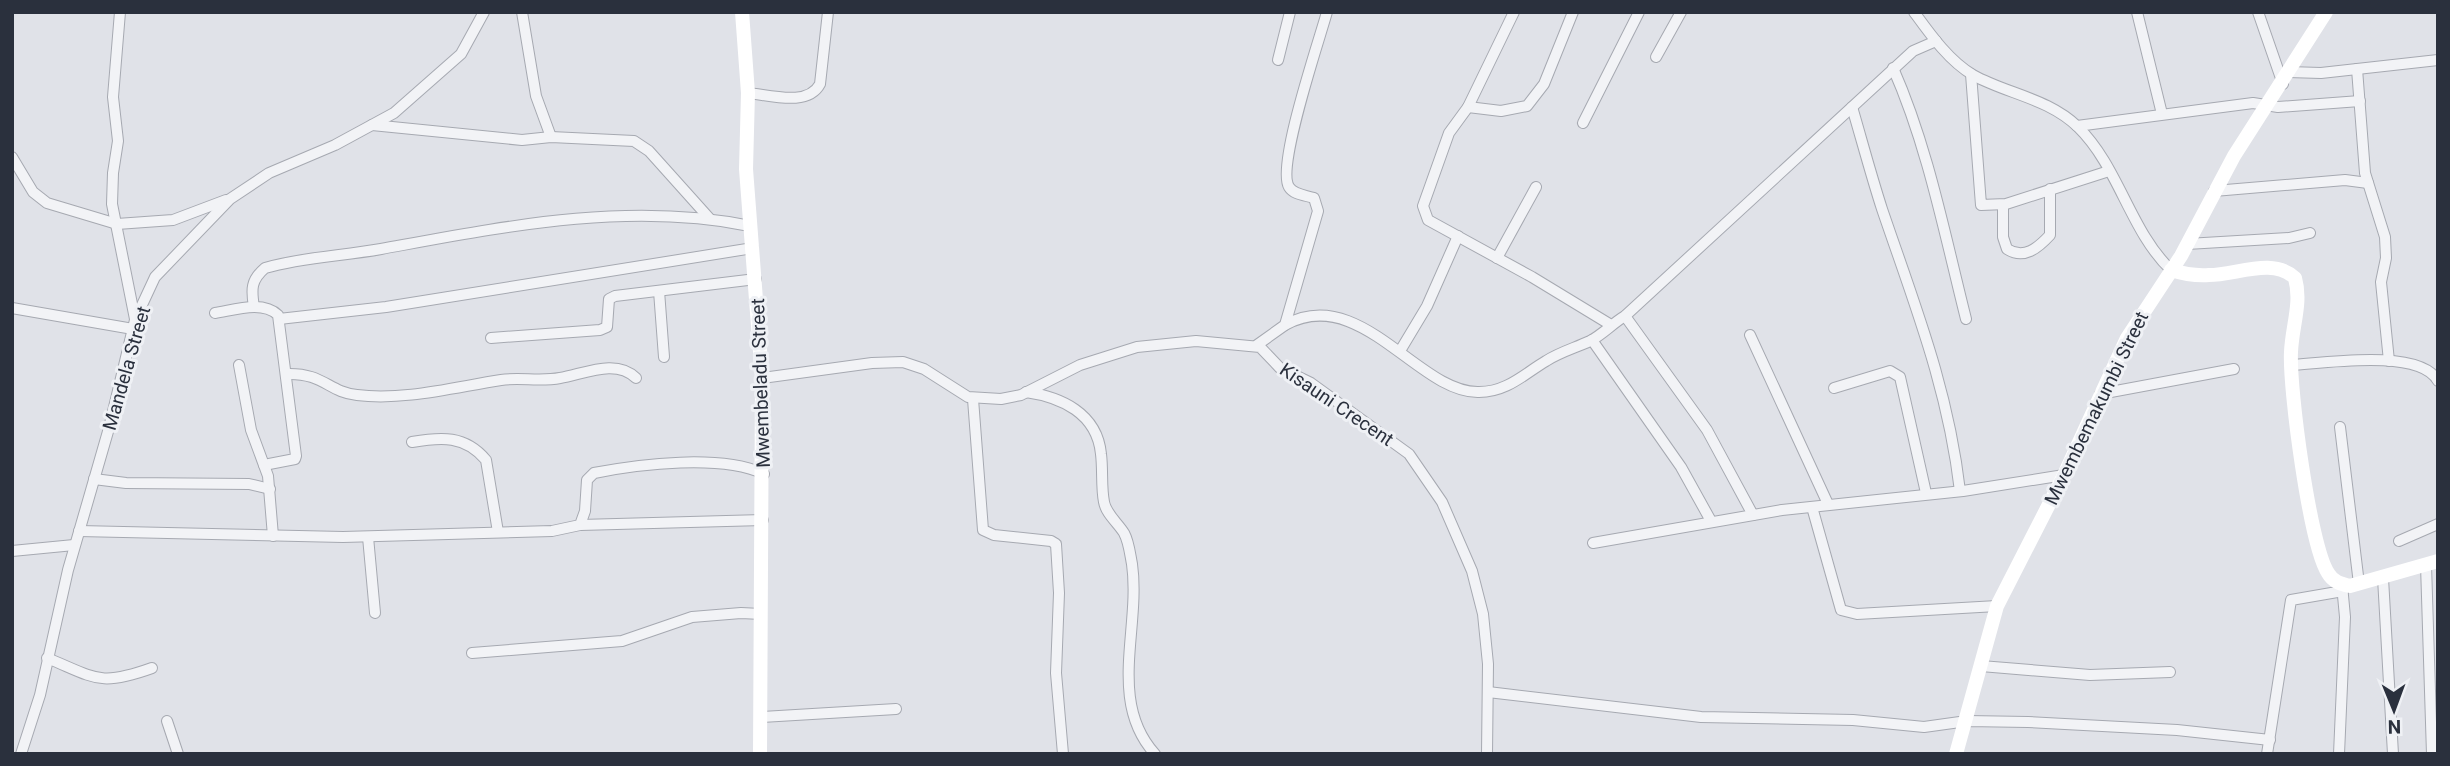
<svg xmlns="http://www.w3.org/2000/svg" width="2450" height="766" font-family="Roboto,sans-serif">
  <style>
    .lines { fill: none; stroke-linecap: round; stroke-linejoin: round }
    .street-casing { stroke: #a6a9b1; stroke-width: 12 }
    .street { stroke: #f2f3f6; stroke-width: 10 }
    .secondary { stroke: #fff; stroke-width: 14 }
    .labels { text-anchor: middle; stroke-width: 6; stroke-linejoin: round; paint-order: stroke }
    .street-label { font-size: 19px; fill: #2a303d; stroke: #eff1f5 }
  </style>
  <rect width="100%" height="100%" fill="#e0e2e8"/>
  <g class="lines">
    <defs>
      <g id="street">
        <polyline points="120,12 113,97 118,141 113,173 112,204 135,319"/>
        <polyline points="522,12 536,96 551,137"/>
        <polyline points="1514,12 1468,107 1449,133 1423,206 1428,220 1532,277 1611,325"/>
        <path d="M1914,12C1930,34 1949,61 1973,75C2007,94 2048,98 2078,127C2119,167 2130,231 2171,270"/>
        <polyline points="2137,12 2162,114"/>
        <polyline points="2258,12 2283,84"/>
        <polyline points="1656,57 1681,12"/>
        <polyline points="1278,60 1290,12"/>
        <path d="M1893,68C1928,147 1945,236 1966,319"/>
        <polyline points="2357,69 2365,173 2385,237 2386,258 2381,282 2389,361"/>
        <polyline points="2288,72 2321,73 2438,60"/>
        <polyline points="1971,74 1981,205 2006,204 2109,171"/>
        <path d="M748,93C770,95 808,107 820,84L828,12"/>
        <polyline points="1468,107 1501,111 1527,106 1544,84 1573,12"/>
        <path d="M1852,107C1862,141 1871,175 1882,209C1915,306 1948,388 1960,491"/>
        <polyline points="1583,123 1639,12"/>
        <polyline points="372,125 522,140 551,137 634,141 649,151 710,219"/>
        <polyline points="2077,126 2253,103 2278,107 2360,101"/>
        <polyline points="12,157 33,192 47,203 117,224 173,220 226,200"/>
        <polyline points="2214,191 2345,180 2368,183"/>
        <path d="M2003,205V237L2007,249C2024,260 2038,248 2050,235V189"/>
        <polyline points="2187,244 2289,238 2310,233"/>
        <polyline points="1497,258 1536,187"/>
        <polyline points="659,291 664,357"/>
        <path d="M254,307C251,289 251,280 265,268C302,257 343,256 381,249C502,227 627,201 750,226"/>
        <polyline points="12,308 133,329"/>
        <path d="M215,313C234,310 263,300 278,315L296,456L295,459L264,465"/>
        <polyline points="1625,316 1707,430 1753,515"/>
        <polyline points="279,319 386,307 753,248"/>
        <path d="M1285,325C1360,283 1419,394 1479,392C1507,392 1524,374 1546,361C1560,352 1575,348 1590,341C1602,335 1613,323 1625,316L1913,51L1936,41"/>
        <polyline points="1750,335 1828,504"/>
        <polyline points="491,338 600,330 607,327 609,299 615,296 756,279"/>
        <polyline points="1592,340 1681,467 1711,521"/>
        <path d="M1257,345L1285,325L1318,211L1314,198C1305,195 1294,195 1289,187C1276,167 1319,41 1327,12"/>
        <polyline points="1400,351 1427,306 1458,236"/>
        <polyline points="239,365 251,430 268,476 273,536"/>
        <path d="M2292,365C2324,363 2420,348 2438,381"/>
        <path d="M287,374C324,373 328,392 357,395C403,401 455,387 501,380C520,377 540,382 560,378C584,374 616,358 636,378"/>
        <polyline points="762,378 872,363 903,362 924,369 968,397 1001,399 1021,395 1080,365 1137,347 1196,341 1260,347 1280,368 1311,383 1409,454 1442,502 1472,571 1483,614 1488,664 1487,754"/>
        <polyline points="1834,388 1890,371 1900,377 1926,493"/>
        <path d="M1026,392C1061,397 1097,413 1101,454C1103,470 1101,487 1104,502C1106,514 1118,523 1124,533C1129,542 1130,554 1132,564C1141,628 1107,701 1155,754"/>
        <polyline points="2100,394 2234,369"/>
        <polyline points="973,399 983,530 994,535 1051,541 1056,544 1059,593 1056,673 1063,754"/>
        <polyline points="2340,427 2359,584"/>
        <path d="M412,442C441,437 465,435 486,460L498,532"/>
        <polyline points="94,479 126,483 249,484 270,489"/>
        <polyline points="1812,507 1841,610 1857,614 1997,606"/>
        <polyline points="580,525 763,520"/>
        <path d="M79,531L343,537L552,531L580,525L585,511L587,480L594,473C640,464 721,454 764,474"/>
        <polyline points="368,537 375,613"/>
        <polyline points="2399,541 2438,524"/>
        <polyline points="1593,543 1782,510 1963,491 2064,475"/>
        <polyline points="12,551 74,545"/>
        <polyline points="2426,565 2432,754"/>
        <polyline points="2383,578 2393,754"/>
        <polyline points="472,653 622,641 692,617 741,613 761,614"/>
        <path d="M47,658C96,678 99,687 152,668"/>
        <polyline points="1981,666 2090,675 2170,672"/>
        <polyline points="1488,692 1701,717 1853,720 1924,727 1967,721 2028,722 2177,730 2270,740"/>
        <polyline points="761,717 896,709"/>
        <polyline points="167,721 178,754"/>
        <polyline points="21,754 40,695 68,570 109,428 135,320 155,277 230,199 269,173 335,145 394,113 461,54 484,12"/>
        <polyline points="2267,754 2291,600 2343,591"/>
        <polyline points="2339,754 2345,617 2342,585"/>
      </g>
    </defs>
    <use href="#street" class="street-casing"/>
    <use href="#street" class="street"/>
    <g class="secondary">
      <polyline points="742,12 748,93 746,169 762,378 760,754"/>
      <path d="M2171,270C2184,274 2196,276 2209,275C2236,275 2273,257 2295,278C2302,303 2292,326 2291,352C2289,388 2310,546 2328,573C2333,582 2341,584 2350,586L2438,561"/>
      <polyline points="1956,754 1997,606 2064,475 2127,338 2181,256 2234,156 2326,12"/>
    </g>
  </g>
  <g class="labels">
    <g class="street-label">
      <text transform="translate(126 368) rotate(-74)" y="7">Mandela Street</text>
      <text transform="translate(760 383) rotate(-92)" y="7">Mwembeladu Street</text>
      <text transform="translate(1337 404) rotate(34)" y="7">Kisauni Crecent</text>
      <text transform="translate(2096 408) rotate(-64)" y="7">Mwembemakumbi Street</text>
    </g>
  </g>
  <rect width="2450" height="766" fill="none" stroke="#2a303d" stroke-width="28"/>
  <g transform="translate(2394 710) rotate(179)" stroke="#eff1f5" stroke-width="5" paint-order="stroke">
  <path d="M0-5L12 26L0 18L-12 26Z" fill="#2a303d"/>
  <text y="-10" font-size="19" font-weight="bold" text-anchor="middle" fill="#2a303d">N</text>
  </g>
</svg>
